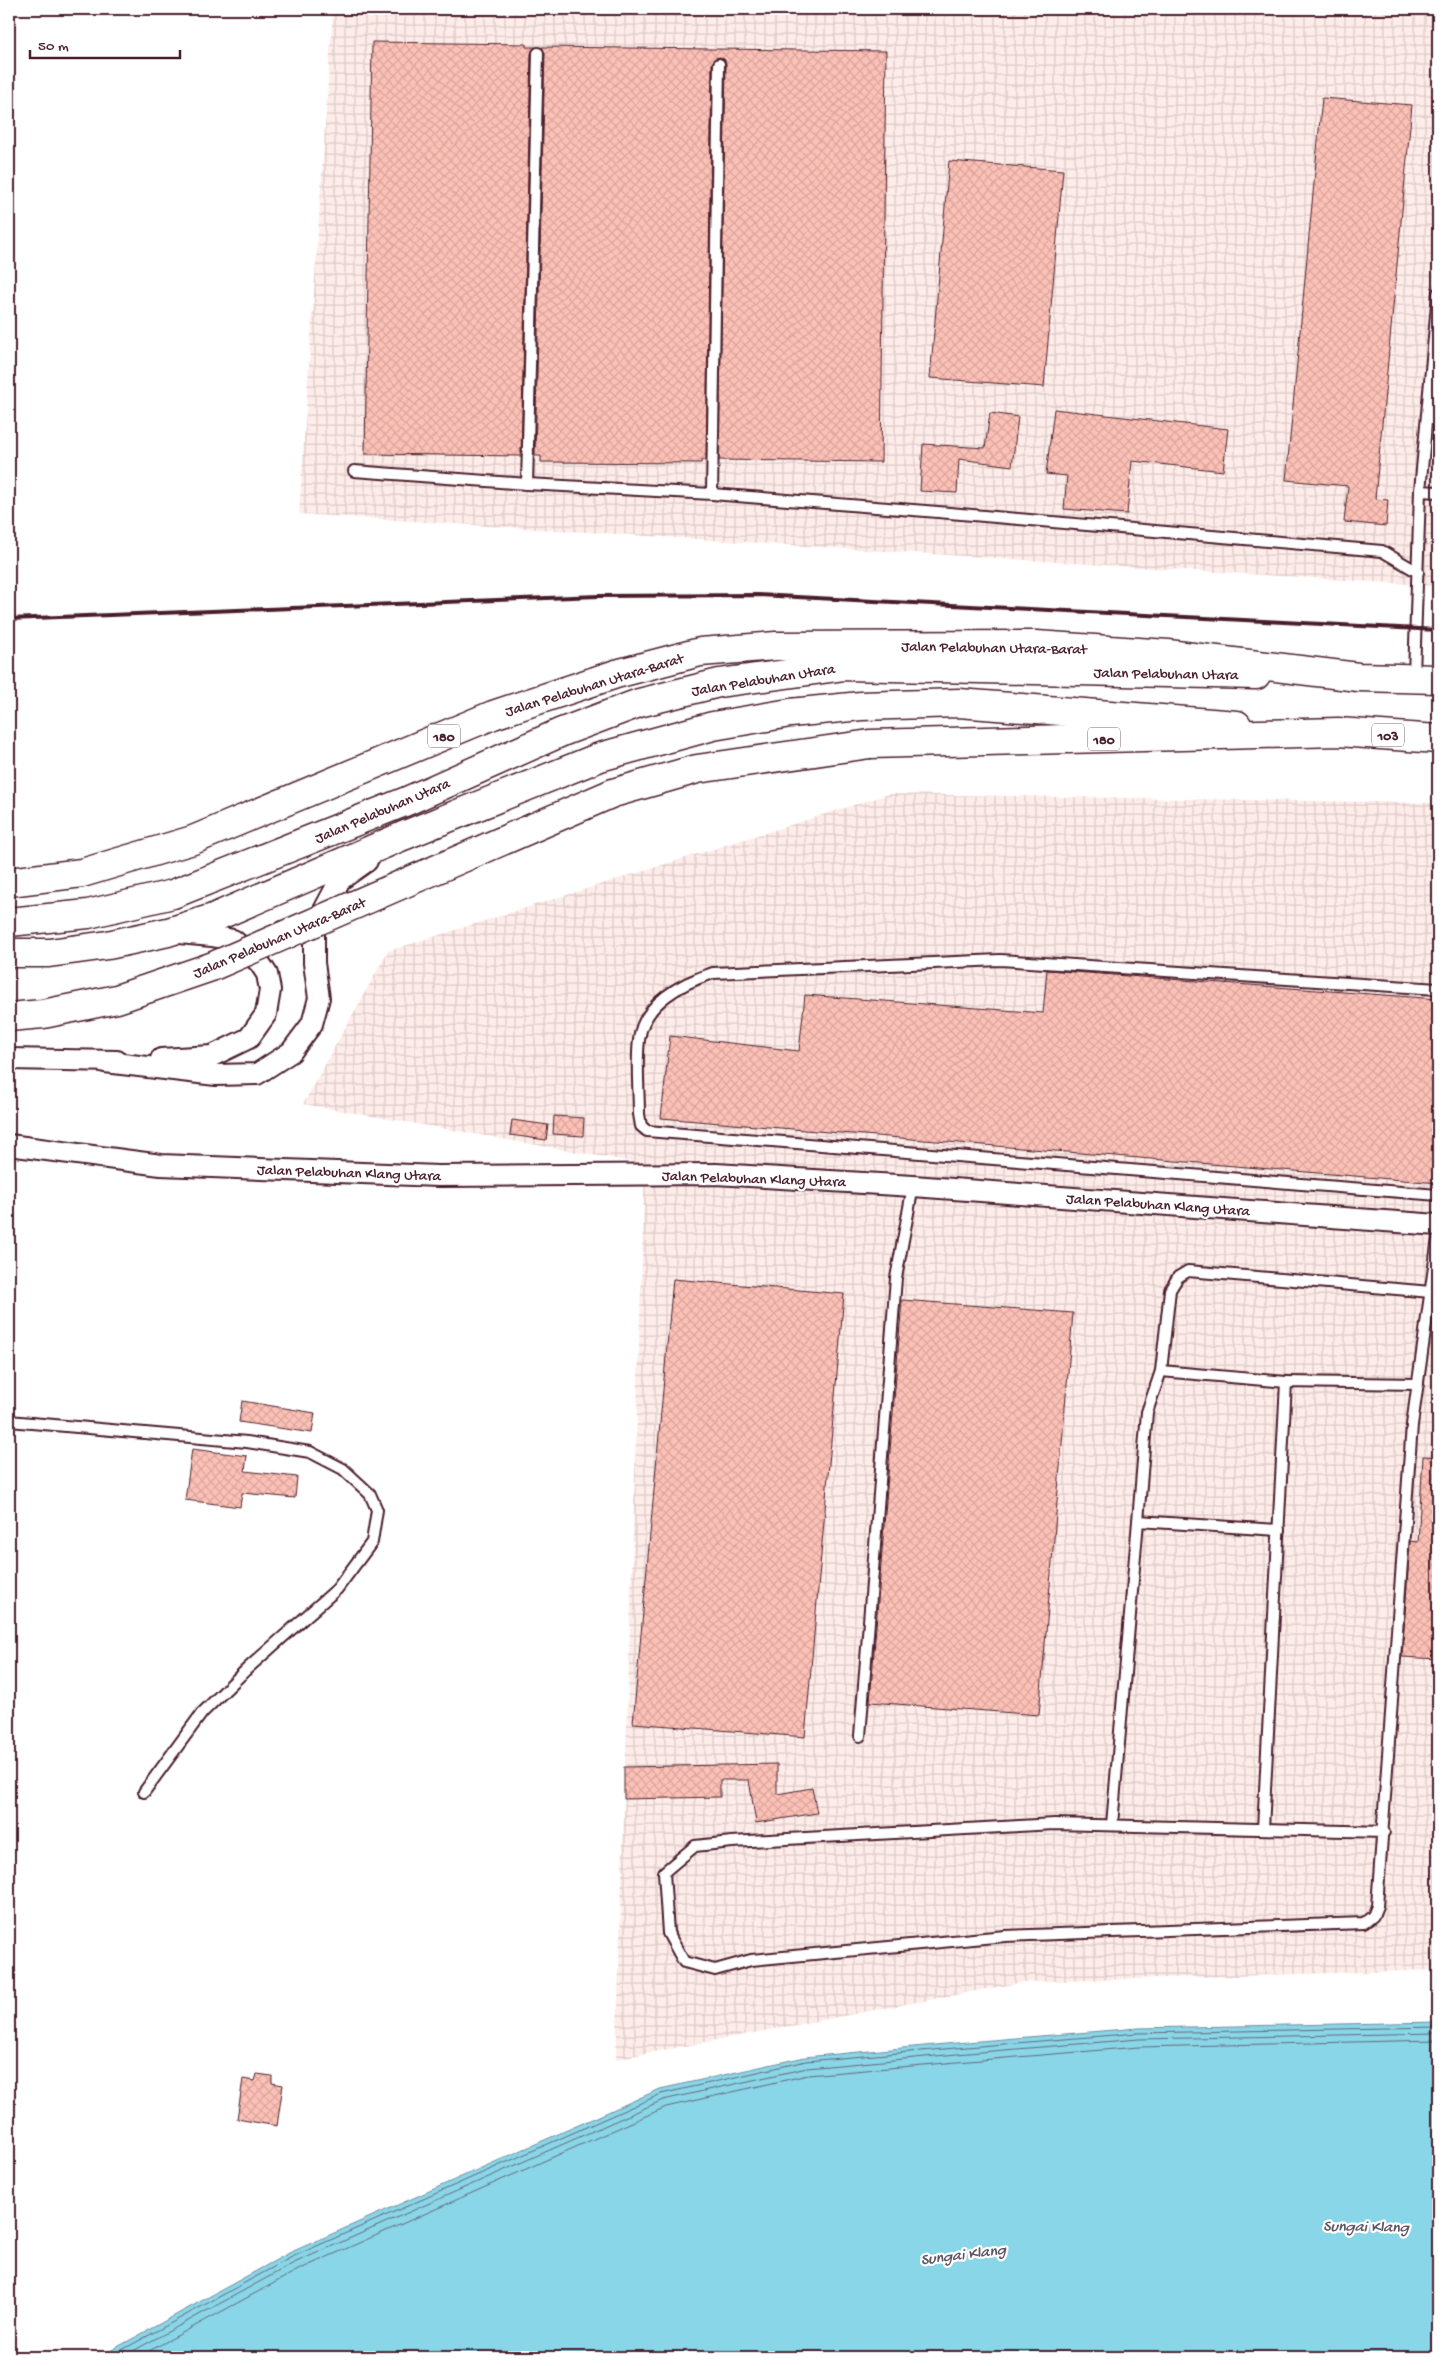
<svg xmlns="http://www.w3.org/2000/svg" width="1447" height="2366" font-family="'Gochi Hand',sans-serif">
  <style>
    .industrial { fill: url(#industrial-grid) }
    .water { fill: #89d6e8; stroke: #708d9c }
    .lines { fill: none; stroke-linecap: round; stroke-linejoin: round }
    .shore { stroke: #636877; stroke-width: 1 }
    .building { fill: url(#building-cross-hatch); stroke: #4a1f2b }
    .lane-casing { stroke: #4a1f2b; stroke-width: 14 }
    .street-casing { stroke: #4a1f2b; stroke-width: 24 }
    .secondary-casing { stroke: #4a1f2b; stroke-width: 31 }
    .primary-casing { stroke: #4a1f2b; stroke-width: 31 }
    .lane { stroke: #fff; stroke-width: 10 }
    .street { stroke: #fff; stroke-width: 20 }
    .secondary { stroke: #fff; stroke-width: 28 }
    .primary { stroke: #fff; stroke-width: 28 }
    .rail { stroke: #4a1f2b; stroke-width: 4 }
    .primary-bridge-casing { stroke: #4a1f2b; stroke-width: 31; stroke-linecap: butt }
    .primary-bridge { stroke: #fff; stroke-width: 28 }
    .labels { text-anchor: middle; stroke-width: 4.5; stroke-linejoin: round; paint-order: stroke }
    .shield { fill: #fff; stroke: #80626b; stroke-width: 1 }
    .shield-label { font-size: 14px; font-weight: bold; fill: #4a1f2b }
    .street-label { font-size: 15px; fill: #4a1f2b; stroke: #fff }
    .water-label { font-size: 16px; font-style: italic; fill: #5d5664; stroke: #fff }
  </style>
  <defs>
    <pattern id="industrial-grid" width="8" height="8" patternUnits="userSpaceOnUse" patternTransform="scale(1.25)"><rect width="8" height="8" fill="#feece9"/><path d="M0 4h8M4 0v8" fill="none" stroke="#dbcac8"/></pattern>
    <pattern id="building-cross-hatch" width="8" height="8" patternUnits="userSpaceOnUse" patternTransform="scale(1.25)"><rect width="8" height="8" fill="#fcc1b6"/><path d="M0 0l8 8M0 8l8-8" fill="none" stroke="#daa59d"/></pattern>
  </defs>
  <rect width="100%" height="100%" fill="#fff"/>
  <filter id="ink" filterUnits="userSpaceOnUse"><feTurbulence type="fractalNoise" baseFrequency=".02" numOctaves="2"/><feDisplacementMap in="SourceGraphic" scale="10" xChannelSelector="R" yChannelSelector="G"/><feConvolveMatrix kernelMatrix="1 2 1 2 8 2 1 2 1" color-interpolation-filters="sRGB"/></filter>
  <g filter="url(#ink)">
    <g class="industrial">
      <polygon points="333,9 1438,9 1438,586 299,514"/>
      <polygon points="889,794 1438,803 1438,1970 1024,1982 616,2059 645,1164 303,1104 388,951"/>
    </g>
    <polygon class="water" points="1438,2022 1438,2357 99,2357 289,2253 660,2089 805,2057 967,2042 1138,2028"/>
    <g class="lines">
      <g class="shore">
        <polyline points="109,2357 292,2257 661,2094 806,2061 967,2047 1138,2033 1438,2027"/>
        <polyline points="122,2357 294,2263 663,2100 807,2068 968,2053 1139,2039 1438,2033"/>
        <polyline points="138,2357 298,2270 666,2107 808,2075 969,2061 1139,2047 1438,2040"/>
      </g>
    </g>
    <g class="building">
      <polygon points="372,42 526,44 526,47 535,47 531,53 521,456 365,454"/>
      <polygon points="542,47 886,51 881,462 719,460 726,64 725,60 720,57 715,58 712,64 706,460 702,460 701,463 541,462 541,456 535,456 545,53"/>
      <polygon points="1322,98 1412,105 1375,499 1388,500 1386,526 1344,522 1348,486 1286,480"/>
      <polygon points="949,161 1063,170 1044,387 930,378"/>
      <polygon points="1054,409 1228,429 1223,471 1132,461 1127,514 1064,509 1067,476 1046,474"/>
      <polygon points="990,413 1018,417 1012,466 959,459 957,493 920,491 923,444 985,448"/>
      <polygon points="1047,970 1438,999 1438,1183 661,1118 670,1036 799,1051 805,995 1043,1013"/>
      <polygon points="554,1116 584,1118 583,1136 553,1134"/>
      <polygon points="512,1120 548,1125 546,1140 510,1135"/>
      <polygon points="673,1279 844,1294 805,1737 633,1723"/>
      <polygon points="902,1300 1073,1313 1039,1715 870,1702"/>
      <polygon points="242,1401 315,1413 312,1433 239,1422"/>
      <polygon points="192,1449 247,1456 245,1471 297,1477 295,1498 242,1493 240,1507 185,1500"/>
      <polygon points="1423,1456 1438,1457 1438,1659 1402,1657 1410,1541 1418,1542"/>
      <polygon points="777,1764 777,1794 812,1788 817,1813 756,1823 749,1780 720,1780 720,1797 624,1799 624,1767"/>
      <polygon points="257,2074 272,2076 272,2083 283,2085 277,2126 237,2119 243,2079 255,2081"/>
    </g>
    <g class="lines">
      <defs>
        <g id="lane">
          <polyline points="354,471 527,484 712,494 938,512 1382,551 1418,572"/>
          <polyline points="527,484 538,53"/>
          <polyline points="1420,491 1438,492"/>
          <polyline points="712,494 719,64"/>
          <polyline points="1414,676 1420,491 1438,293"/>
          <path d="M1438,989L1000,960L713,973C682,983 643,1003 639,1040C636,1063 639,1090 639,1114L641,1126L647,1131L1438,1195"/>
          <polyline points="1161,1371 1286,1382"/>
          <polyline points="9,1421 247,1442 310,1452 343,1469 370,1494 377,1510 372,1542 337,1589 248,1668 202,1713 144,1792"/>
          <polyline points="1138,1521 1147,1412 1161,1371 1170,1290 1178,1277 1188,1271 1431,1292"/>
          <polyline points="860,1736 896,1278 913,1186"/>
          <polyline points="1112,1825 1138,1521 1279,1530"/>
          <polyline points="1263,1829 1286,1382 1418,1384"/>
          <polyline points="1384,1832 1054,1824 732,1842 695,1846 664,1872 668,1933 684,1962 715,1970 751,1960 1005,1936 1364,1923 1373,1916 1377,1906 1412,1425 1438,1238"/>
        </g>
        <g id="street">
          <polyline points="9,1059 117,1061"/>
          <polyline points="161,1059 212,1056 249,1038 266,1014 270,990 267,974 259,962 233,940 212,936 179,933"/>
          <polyline points="105,1062 216,1075 257,1074 291,1052 312,1024 319,998 314,963 314,929 340,880 367,861"/>
          <polyline points="9,1145 161,1165 438,1176 716,1174 913,1186 1438,1225"/>
        </g>
        <g id="secondary">
          <polyline points="9,922 88,914 173,894 407,801 562,732 639,703 719,683 845,666 1256,675"/>
          <polyline points="9,953 49,953 108,945 168,932 213,918 403,836 600,757 713,726 790,713 861,706 959,703 1237,725"/>
        </g>
        <g id="primary">
          <polyline points="870,744 1338,732 1438,739"/>
          <polyline points="9,882 82,873 193,840 493,715 616,674 700,652 776,646 1036,645 1168,654 1358,677 1438,679"/>
        </g>
      </defs>
      <use href="#lane" class="lane-casing"/>
      <use href="#street" class="street-casing"/>
      <use href="#secondary" class="secondary-casing"/>
      <use href="#primary" class="primary-casing"/>
      <use href="#lane" class="lane"/>
      <use href="#street" class="street"/>
      <use href="#secondary" class="secondary"/>
      <use href="#primary" class="primary"/>
      <polyline class="rail" points="9,619 598,596 758,595 1438,630"/>
      <defs>
        <polyline id="primary-bridge" points="9,1017 43,1014 117,999 211,967 613,793 697,769 870,744"/>
      </defs>
      <use href="#primary-bridge" class="primary-bridge-casing"/>
      <use href="#primary-bridge" class="primary-bridge"/>
    </g>
  </g>
  <g class="labels">
    <g class="shield">
      <rect x="1372" y="723.5" width="32" height="23" rx="4"/>
      <rect x="428" y="724.5" width="32" height="23" rx="4"/>
      <rect x="1088" y="727.5" width="32" height="23" rx="4"/>
    </g>
    <g class="shield-label">
      <text x="1388" y="740">103</text>
      <text x="444" y="741">180</text>
      <text x="1104" y="744">180</text>
    </g>
    <g class="street-label">
      <text transform="translate(994 647) rotate(1)" y="5">Jalan Pelabuhan Utara-Barat</text>
      <text transform="translate(1166 673) rotate(1)" y="5">Jalan Pelabuhan Utara</text>
      <text transform="translate(763 679) rotate(-9)" y="5">Jalan Pelabuhan Utara</text>
      <text transform="translate(594 684) rotate(-17)" y="5">Jalan Pelabuhan Utara-Barat</text>
      <text transform="translate(382 810) rotate(-23)" y="5">Jalan Pelabuhan Utara</text>
      <text transform="translate(279 937) rotate(-23)" y="5">Jalan Pelabuhan Utara-Barat</text>
      <text transform="translate(349 1172) rotate(2)" y="5">Jalan Pelabuhan Klang Utara</text>
      <text transform="translate(754 1178) rotate(2)" y="5">Jalan Pelabuhan Klang Utara</text>
      <text transform="translate(1158 1204) rotate(4)" y="5">Jalan Pelabuhan Klang Utara</text>
    </g>
    <g class="water-label">
      <text transform="translate(1366 2225) rotate(1)" y="6">Sungai Klang</text>
      <text transform="translate(963 2253) rotate(-7)" y="6">Sungai Klang</text>
    </g>
  </g>
  <rect width="1447" height="2366" fill="none" stroke="#fff" stroke-width="30"/>
  <rect x="15" y="15" width="1417" height="2336" fill="none" stroke="#4a1f2b" stroke-width="2" filter="url(#ink)"/>
  <path d="M30 50v8h150v-8" fill="none" stroke="#4a1f2b" stroke-width="2.5"/>
  <text x="38" y="50" font-size="15" fill="#4a1f2b" stroke="#ffffff" stroke-width="4" paint-order="stroke">50 m</text>
</svg>
